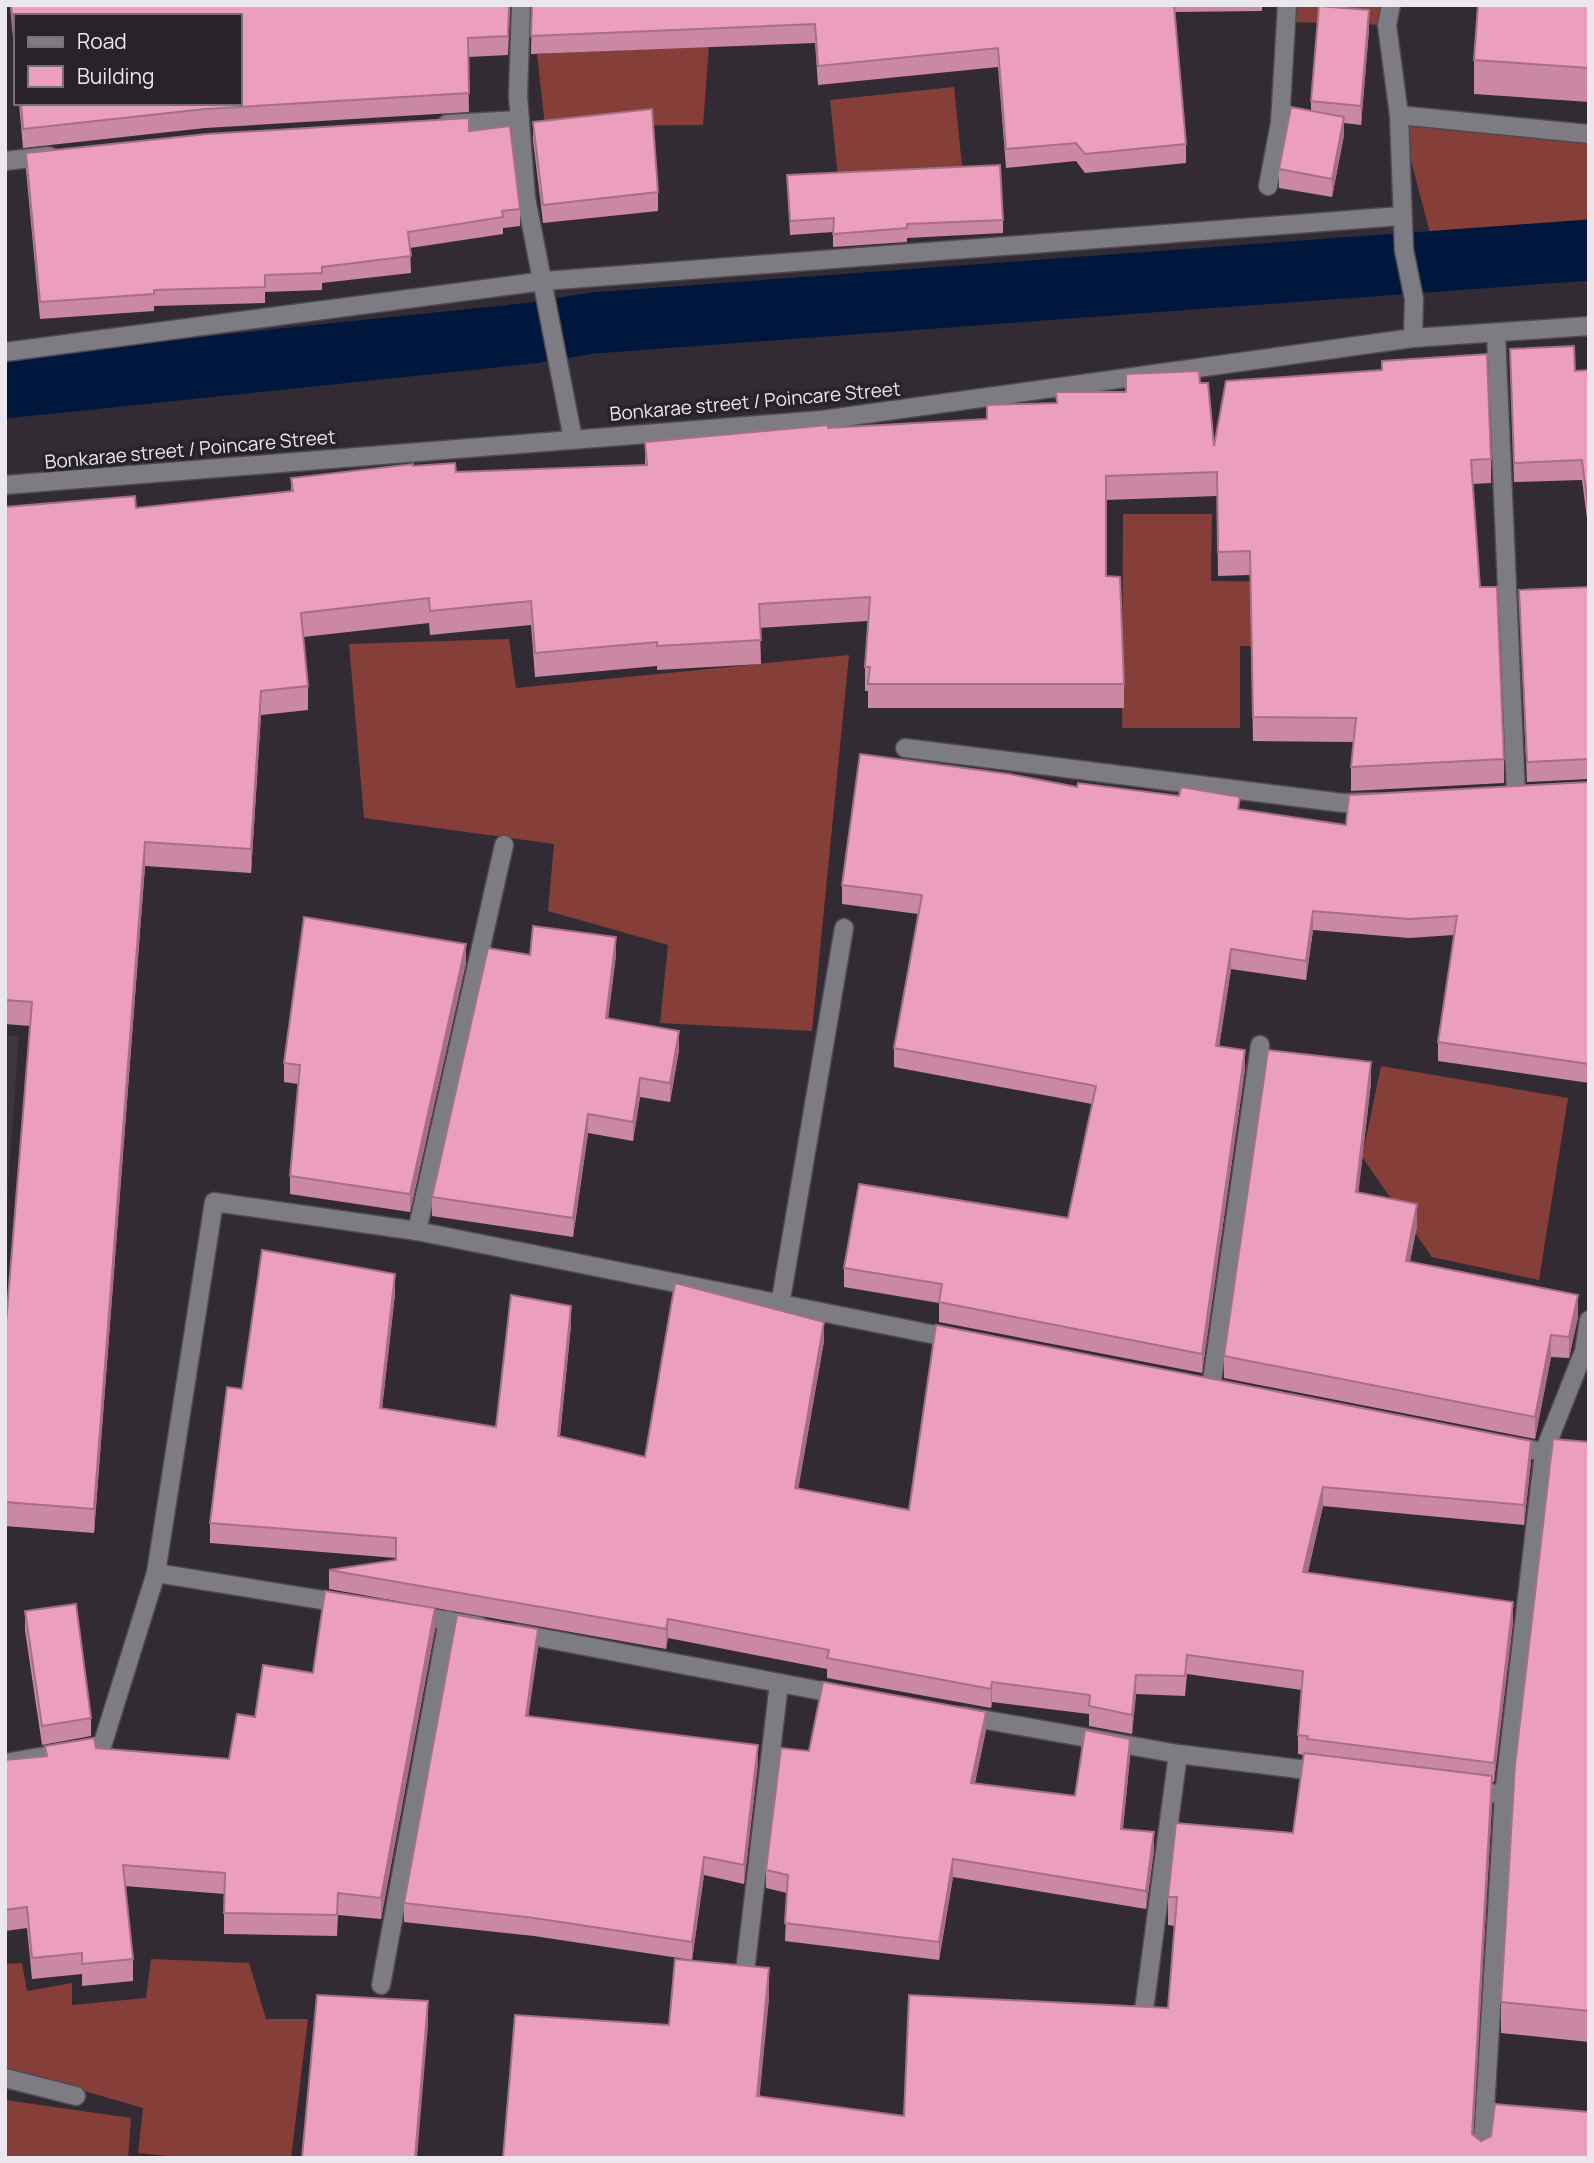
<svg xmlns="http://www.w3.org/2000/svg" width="1594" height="2163" font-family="Manrope,sans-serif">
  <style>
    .built { fill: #3f3440 }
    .forest { fill: #863e39 }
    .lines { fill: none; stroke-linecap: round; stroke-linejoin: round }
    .canal { stroke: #00173d; stroke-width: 61 }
    .minor-casing { stroke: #514951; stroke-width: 21 }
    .minor { stroke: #7d7c82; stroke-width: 18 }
    .wall { fill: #cb88a3 }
    .shaded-wall { fill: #a56f84 }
    .building { fill: #ec9ebd; stroke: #a56f84; stroke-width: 2 }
    .labels { text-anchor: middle; stroke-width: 7; stroke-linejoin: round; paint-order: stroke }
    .street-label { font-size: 19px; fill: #ece7ec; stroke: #29222a }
  </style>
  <rect width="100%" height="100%" fill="#332b34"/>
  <polygon class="built" points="5,1036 19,1036 5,1226"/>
  <g class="forest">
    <polygon points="1291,5 1388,5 1387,25 1291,22"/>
    <polygon points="709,46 703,125 545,126 537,54"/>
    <polygon points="954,87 962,166 838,178 830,100"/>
    <polygon points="1399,115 1589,134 1589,235 1434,248"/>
    <polygon points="1123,514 1212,514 1211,581 1315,582 1315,646 1240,646 1240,728 1122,728"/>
    <polygon points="509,639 516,688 849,655 812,1031 660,1023 668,945 548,911 554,844 364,818 349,644"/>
    <polygon points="1381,1066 1568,1098 1539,1280 1432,1257 1362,1157"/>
    <polygon points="151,1959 249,1963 266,2019 308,2019 291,2158 187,2158 138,2153 143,2108 5,2068 5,1964 22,1963 27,1991 72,1983 72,2005 146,1998"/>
    <polygon points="5,2100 131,2118 128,2158 5,2158"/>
  </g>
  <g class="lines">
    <polyline class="canal" points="5,388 532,333 593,323 1589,250"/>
    <defs>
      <g id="minor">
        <polyline points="521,5 518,96 526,198 573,439"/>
        <polyline points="1391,5 1387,25 1399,115 1404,250 1414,299 1413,338"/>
        <polyline points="1399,115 1589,134"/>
        <polyline points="447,124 520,120"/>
        <polyline points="5,161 49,156"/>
        <polyline points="1268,186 1280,123 1287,5"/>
        <polyline points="1496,334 1516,794"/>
        <polyline points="5,352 544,281 1401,216"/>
        <polyline points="5,485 822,420 1413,338 1589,326"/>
        <polyline points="905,748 1343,803 1372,802"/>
        <polyline points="417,1231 504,845"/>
        <polyline points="780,1305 844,928"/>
        <polyline points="1211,1388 1260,1045"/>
        <polyline points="1510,1446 1544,1452"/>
        <polyline points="156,1573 347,1604"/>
        <polyline points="413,1615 479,1626"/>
        <polyline points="516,1633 843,1695"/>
        <polyline points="964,1716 1178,1754 1323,1772"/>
        <polyline points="5,1763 102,1746 156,1573 214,1202 417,1231 956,1339"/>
        <polyline points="1469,1790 1504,1795"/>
        <polyline points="744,1980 779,1683"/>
        <polyline points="381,1985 448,1620"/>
        <polyline points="1142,2025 1178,1754"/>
        <polyline points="5,2078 76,2096"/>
        <polyline points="1482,2158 1504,1795 1544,1452 1584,1351 1589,1320"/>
      </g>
    </defs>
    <use href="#minor" class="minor-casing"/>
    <use href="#minor" class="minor"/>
  </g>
  <g class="wall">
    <polygon points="10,5 510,5 508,55 468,57 469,112 205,128 23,148 19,103 240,103 16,16 16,69"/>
    <polygon points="532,5 1262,5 1262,11 1175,12 1186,144 1186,163 1085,173 1076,161 1006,168 998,67 818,85 815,43 531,54"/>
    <polygon points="1589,5 1589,102 1474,94 1474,60"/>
    <polygon points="1369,29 1361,125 1344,123 1344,135 1332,197 1279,188 1279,169 1311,110 1311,101"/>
    <polygon points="533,122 658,192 658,211 543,223 533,140"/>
    <polygon points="469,131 520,209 520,226 503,228 503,234 410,248 411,273 322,283 322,290 265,292 265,303 154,306 154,311 40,319 26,170 26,153"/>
    <polygon points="787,175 1003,220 1003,233 907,238 907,242 833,247 833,232 790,235"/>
    <polygon points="1510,349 1575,371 1589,370 1589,534 1582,480 1514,482"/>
    <polygon points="1382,361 1491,459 1491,483 1473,484 1480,587 1504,759 1504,783 1351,791 1351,767 1354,742 1253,741 1250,575 1218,576 1217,496 1106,500 1106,576 1124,684 1124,708 868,708 868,691 865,691 865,667 868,621 760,628 761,664 657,670 657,666 535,677 531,625 430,635 429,623 303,637 308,686 308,710 261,715 251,873 145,866 94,1533 5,1526 5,1324 6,1324 30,1026 5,1024 5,507 136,508 291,491 291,478 413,466 456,472 645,465 645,442 828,428 987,419 1056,403 1126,392 1126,374 1200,383 1214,446 1382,370"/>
    <polygon points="1589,587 1589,779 1527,782 1519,590"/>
    <polygon points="1589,782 1589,1083 1438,1061 1438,1042 1454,935 1409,938 1313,930 1306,980 1231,969 1219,1047 1245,1069 1202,1373 939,1322 939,1303 844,1287 844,1268 1068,1218 1092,1104 894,1067 894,1048 918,914 842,904 842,885 1077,787 1240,809 1346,825"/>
    <polygon points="530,955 616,955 608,1018 679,1050 670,1102 640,1097 633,1141 588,1133 573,1237 432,1216 432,1197"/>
    <polygon points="466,963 410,1212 290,1194 290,1176 298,1084 284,1082 284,1063"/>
    <polygon points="1371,1083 1358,1193 1417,1226 1410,1261 1578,1317 1569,1358 1551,1357 1535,1439 1224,1378 1224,1356"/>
    <polygon points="395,1294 382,1408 496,1427 571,1325 560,1436 645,1457 824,1341 798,1489 909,1510 1531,1461 1524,1525 1323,1506 1308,1572 1513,1622 1494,1782 1492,1782 1492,1805 1473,2135 1481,2141 1589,2158 503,2158 669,2025 769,1997 759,2097 904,2116 1168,2008 1175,1926 1168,1925 1168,1897 1293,1833 1304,1755 1298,1754 1298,1735 1302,1690 1187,1674 1185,1696 1136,1694 1132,1734 1089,1726 1089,1714 992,1702 991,1708 827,1678 827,1669 668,1638 666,1649 329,1589 329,1570 396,1560 396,1558 210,1543 210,1523 242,1389"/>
    <polygon points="1589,1442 1589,2042 1501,2033 1501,2002"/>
    <polygon points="25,1611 91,1718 91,1736 42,1745 25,1630"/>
    <polygon points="435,1629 381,1919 338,1915 337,1936 224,1934 224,1894 125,1886 133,1959 133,1981 82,1986 82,1974 32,1979 27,1928 5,1931 5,1760 45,1756 45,1746 96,1748 229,1759 255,1717 313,1673"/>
    <polygon points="538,1648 528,1716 758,1763 744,1884 704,1875 692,1960 534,1936 404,1922 404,1903"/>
    <polygon points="986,1730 975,1783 1075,1796 1130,1757 1123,1829 1154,1850 1146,1909 953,1877 939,1960 785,1941 787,1893 766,1888 766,1870 809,1751"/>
  </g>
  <g class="shaded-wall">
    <polygon points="1369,10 1369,29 1361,125 1361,106"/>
    <polygon points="1344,117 1344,135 1332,197 1332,179"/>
    <polygon points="261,691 261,715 251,873 251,849"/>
    <polygon points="145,842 145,866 94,1533 94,1509"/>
    <polygon points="1313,911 1313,930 1306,980 1306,961"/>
    <polygon points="616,937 616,955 606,1036 606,1018"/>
    <polygon points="466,944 466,963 410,1212 410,1194"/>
    <polygon points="1231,949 1231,969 1216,1066 1216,1046"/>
    <polygon points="679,1031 679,1050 670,1102 670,1083"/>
    <polygon points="1245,1050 1245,1069 1202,1373 1202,1354"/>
    <polygon points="1371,1062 1371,1083 1356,1214 1356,1192"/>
    <polygon points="640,1078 640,1097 633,1141 633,1122"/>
    <polygon points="588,1114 588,1133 573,1237 573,1218"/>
    <polygon points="1417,1204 1417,1226 1406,1282 1406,1261"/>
    <polygon points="395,1274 395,1294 380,1427 380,1408"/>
    <polygon points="1578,1295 1578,1317 1569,1358 1569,1337"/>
    <polygon points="571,1306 571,1325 558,1455 558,1436"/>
    <polygon points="824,1322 824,1341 795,1508 795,1488"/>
    <polygon points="1551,1335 1551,1357 1535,1439 1535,1417"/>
    <polygon points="1531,1441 1531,1461 1524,1525 1524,1505"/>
    <polygon points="1323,1487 1323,1506 1303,1591 1303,1572"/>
    <polygon points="1513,1602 1513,1622 1494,1782 1494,1763"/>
    <polygon points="435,1608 435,1629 381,1919 381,1898"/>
    <polygon points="668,1619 668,1638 666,1649 666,1629"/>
    <polygon points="538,1629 538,1648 526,1734 526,1716"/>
    <polygon points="1136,1675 1136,1694 1132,1734 1132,1715"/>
    <polygon points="992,1682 992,1702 991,1708 991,1689"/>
    <polygon points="986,1712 986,1730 971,1801 971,1783"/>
    <polygon points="1130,1739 1130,1757 1121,1847 1121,1829"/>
    <polygon points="758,1745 758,1763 744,1884 744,1865"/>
    <polygon points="1492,1776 1492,1805 1472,2158 1472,2134"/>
    <polygon points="1154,1832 1154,1850 1146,1909 1146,1891"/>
    <polygon points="704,1857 704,1875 692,1960 692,1942"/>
    <polygon points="953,1859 953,1877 939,1960 939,1942"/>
    <polygon points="769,1968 769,1997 757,2125 757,2096"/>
    <polygon points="428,2001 428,2026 417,2158 415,2158"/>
  </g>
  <g class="building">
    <polygon points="11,5 509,5 508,36 468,38 469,93 205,109 23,129 21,103 240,103 240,16 16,16 16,51"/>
    <polygon points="532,5 1174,5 1186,144 1085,154 1076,143 1006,149 998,48 818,66 815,24 531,36"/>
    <polygon points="1478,5 1589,5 1589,68 1474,60"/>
    <polygon points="1319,6 1369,10 1361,106 1311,101"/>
    <polygon points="1291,107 1344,117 1332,179 1279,169"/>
    <polygon points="652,109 658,192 543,205 533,122"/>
    <polygon points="469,118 469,131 510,126 520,209 502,211 503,217 408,232 411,256 322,267 322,273 265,275 265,287 154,290 154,294 40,302 26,153 207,134"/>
    <polygon points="1000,165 1003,220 907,224 907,228 833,234 834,218 790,221 787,175"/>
    <polygon points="1574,346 1575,371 1589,370 1589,514 1582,460 1514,463 1510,349"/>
    <polygon points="1487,354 1491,459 1471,460 1480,587 1497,587 1504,759 1351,767 1356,718 1253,717 1250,551 1218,552 1217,472 1106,476 1106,576 1120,577 1124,684 868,684 870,667 865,667 870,597 759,604 761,640 657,646 657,642 535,653 531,601 430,611 429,598 301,613 308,686 261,691 251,849 145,842 94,1509 5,1502 5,1324 6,1324 32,1002 5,1000 5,507 135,496 136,508 293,491 291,478 413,464 413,466 455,463 456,472 647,465 645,442 828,425 828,428 987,419 987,405 1057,403 1056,392 1126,392 1126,374 1199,371 1200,383 1208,383 1214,446 1226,381 1382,370 1382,361"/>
    <polygon points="1589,587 1589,759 1527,762 1519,590"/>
    <polygon points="860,754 1009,774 1077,787 1078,783 1179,796 1181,787 1240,797 1238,809 1346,825 1349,795 1589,782 1589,1064 1438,1042 1457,916 1409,919 1313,911 1306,961 1231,949 1216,1046 1245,1050 1202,1354 939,1302 942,1284 844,1268 859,1184 1068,1218 1096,1086 894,1048 922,895 842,885"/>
    <polygon points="304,917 466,944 410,1194 290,1176 300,1065 284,1063"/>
    <polygon points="533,926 616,937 606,1018 679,1031 670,1083 640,1078 633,1122 588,1114 573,1218 432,1197 488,948 530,955"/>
    <polygon points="1268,1050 1371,1062 1356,1192 1417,1204 1406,1261 1578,1295 1569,1337 1551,1335 1535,1417 1224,1356"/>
    <polygon points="262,1250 395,1274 380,1408 496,1427 511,1295 571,1306 558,1436 645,1457 675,1283 824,1322 795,1488 909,1510 936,1325 1531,1441 1524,1505 1323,1487 1303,1572 1513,1602 1494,1763 1307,1739 1308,1736 1298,1735 1303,1671 1187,1655 1185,1676 1136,1675 1132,1715 1089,1706 1090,1695 992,1682 991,1689 827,1658 829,1650 668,1619 666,1629 329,1570 396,1560 396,1538 210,1523 227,1387 242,1389"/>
    <polygon points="1553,1439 1589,1442 1589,2011 1501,2002 1515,1765"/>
    <polygon points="325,1591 435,1608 381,1898 338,1893 337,1915 224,1913 225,1873 123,1865 133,1959 82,1964 82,1953 32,1958 27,1907 5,1910 5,1760 47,1756 45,1746 94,1738 96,1748 229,1759 237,1714 255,1717 263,1665 313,1673"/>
    <polygon points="76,1604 91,1718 42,1726 25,1611"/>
    <polygon points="457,1615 538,1629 526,1716 758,1745 744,1865 704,1857 692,1942 534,1918 404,1903"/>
    <polygon points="823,1682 986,1712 971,1783 1075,1796 1085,1730 1130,1739 1121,1829 1154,1832 1146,1891 953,1859 939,1942 785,1923 788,1875 766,1870 781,1748 809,1751"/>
    <polygon points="1304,1753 1492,1776 1472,2134 1481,2141 1491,2136 1495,2104 1589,2112 1589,2158 503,2158 515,2015 669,2025 675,1959 769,1968 757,2096 904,2116 909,1995 1168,2008 1177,1897 1168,1897 1176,1823 1293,1833"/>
    <polygon points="317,1995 428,2001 415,2158 302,2158"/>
  </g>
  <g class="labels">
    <g class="street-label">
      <text transform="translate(755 401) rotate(-5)" y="7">Bonkarae street / Poincare Street</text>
      <text transform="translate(190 449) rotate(-5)" y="7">Bonkarae street / Poincare Street</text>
    </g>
  </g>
  <rect width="1594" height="2163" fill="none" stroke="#ece7ec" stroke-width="14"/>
  <rect x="14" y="14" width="228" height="91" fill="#29222a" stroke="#777178" stroke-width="2"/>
  <rect x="28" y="37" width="35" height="10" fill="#7d7c82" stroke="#777178" stroke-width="2"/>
  <text x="77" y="49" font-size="21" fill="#ece7ec">Road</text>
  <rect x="28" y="66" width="35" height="21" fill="#ec9ebd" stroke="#777178" stroke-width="2"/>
  <text x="77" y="84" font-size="21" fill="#ece7ec">Building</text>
</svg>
